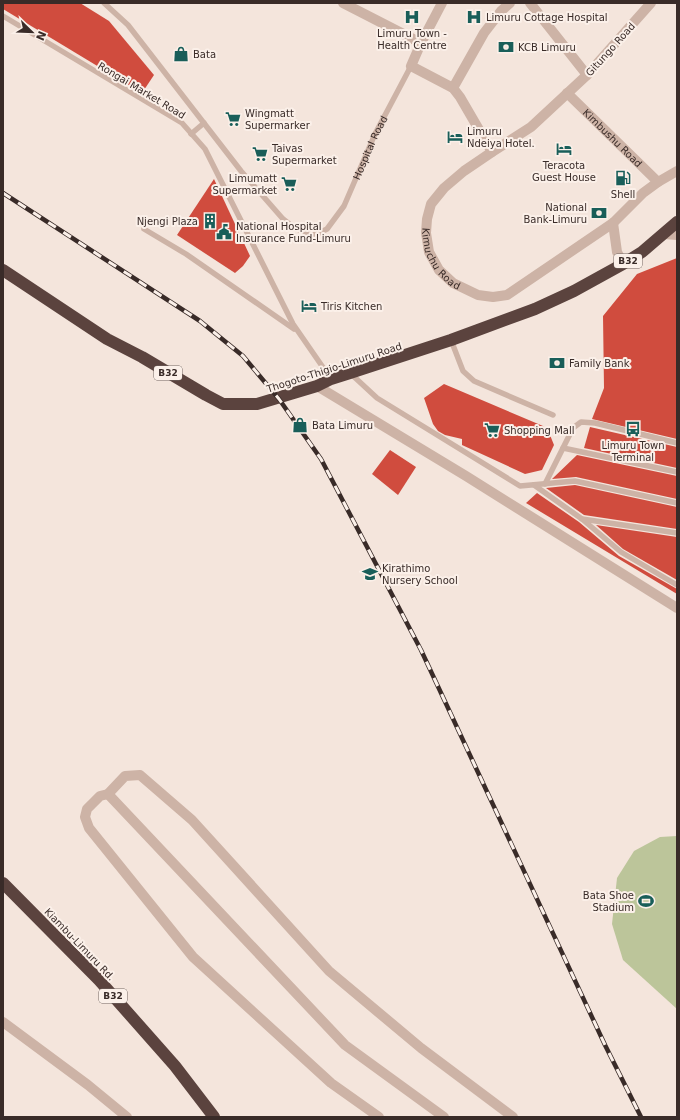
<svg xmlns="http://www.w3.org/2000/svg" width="680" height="1120" font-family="'DejaVu Sans',sans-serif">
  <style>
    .green { fill: #bcc59a }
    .building { fill: #d04c3e }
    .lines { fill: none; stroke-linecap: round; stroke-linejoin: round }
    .lane { stroke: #cdb3a6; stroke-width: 5.5 }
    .street { stroke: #cdb3a6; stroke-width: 10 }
    .highway { stroke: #5b433e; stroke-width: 12 }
    .rail-casing { stroke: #392b28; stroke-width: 4.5 }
    .rail { stroke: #fbf0e9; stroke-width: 3; stroke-dasharray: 9; stroke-linecap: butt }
    .labels { text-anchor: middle; stroke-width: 4; stroke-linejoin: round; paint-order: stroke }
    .shield { fill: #fbf0e9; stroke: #736662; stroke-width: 1 }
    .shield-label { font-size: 9px; font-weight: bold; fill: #392b28 }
    .poi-label { font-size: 10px; fill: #392b28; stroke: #fbf0e9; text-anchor: start }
    .street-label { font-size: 10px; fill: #392b28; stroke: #fbf0e9 }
  </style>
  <rect width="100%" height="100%" fill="#f4e5dc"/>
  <polygon class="green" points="677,836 677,1009 623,960 612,924 617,878 634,851 660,837"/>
  <g class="building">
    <polygon points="3,3 80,3 109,21 154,75 142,93 3,9"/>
    <polygon points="214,179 250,256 243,266 235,273 177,235"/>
    <polygon points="677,258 677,439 592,419 604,388 603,316 637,274"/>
    <polygon points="444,384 543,426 550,435 554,445 542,470 525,474 462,445 462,439 445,435 438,431 433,424 424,398"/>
    <polygon points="590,427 677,447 677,468 584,448"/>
    <polygon points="390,450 416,467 398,495 372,474"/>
    <polygon points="577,455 677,476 677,499 576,477 552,479"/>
    <polygon points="575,485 677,507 677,529 584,515 546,488"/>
    <polygon points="537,493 579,522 619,556 677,589 677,594 526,503"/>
    <polygon points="596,525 677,537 677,580 623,549"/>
  </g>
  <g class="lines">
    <g class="lane">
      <path id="s1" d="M104,3L128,25L241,171L283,219L293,227L308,234H317L327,229L344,206L375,134L411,66"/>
      <polyline points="3,16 182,123 205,149 293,324 331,379"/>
      <polyline points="191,134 204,123"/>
      <polyline points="144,229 186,254 294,329"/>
      <polyline points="451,340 463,371 474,381 553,415"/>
      <polyline points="350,373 377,398 520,486 575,481 677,503"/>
      <polyline points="563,448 677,472"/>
      <polyline points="545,484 573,428 581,422 595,423 677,443"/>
      <polyline points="534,485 582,519 621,552 677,585"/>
      <polyline points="582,519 677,533"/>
    </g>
    <g class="street">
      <polyline points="343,3 421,43"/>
      <polyline points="442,3 421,43 411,66 453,88 460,97 492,152"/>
      <polyline points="530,3 587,75"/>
      <path id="s2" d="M651,3L587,75L531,127L492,152L464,171L444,188L431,204L427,219L426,233L429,252L439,270L453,283L478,295L493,297L507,295L613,223L643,193L658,182L677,171"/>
      <polyline points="453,88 484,33 501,11 510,3"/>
      <path id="s3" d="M567,93L658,182"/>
      <polyline points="613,223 617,252 623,264"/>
      <polyline points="664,234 677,235"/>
      <polyline points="317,386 466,476 677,608"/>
      <polyline points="108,794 345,1045 444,1117"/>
      <polyline points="3,1022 88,1085 127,1117"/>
      <polyline points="379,1117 331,1083 193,957 89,828 85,817 87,809 100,796 108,794 125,776 140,775 192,820 329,971 421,1048 513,1117"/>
    </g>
    <g class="highway">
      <polyline points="3,270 107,339 142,357 206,395 223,404 257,404 317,386 331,379 350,373 451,340 535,309 574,291 623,264 642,252 677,222"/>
      <polyline points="3,883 99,980 175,1066 214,1117"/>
    </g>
    <defs>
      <polyline id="rail" points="3,193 200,321 243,356 279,399 321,459 421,650 605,1045 641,1117"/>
    </defs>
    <use href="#rail" class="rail-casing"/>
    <use href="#rail" class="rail"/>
  </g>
  <defs>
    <symbol id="hospital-bare" viewBox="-9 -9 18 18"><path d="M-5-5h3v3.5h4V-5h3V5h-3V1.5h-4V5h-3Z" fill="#195e59" stroke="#fbf0e9" stroke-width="2.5" paint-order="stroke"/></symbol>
    <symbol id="bank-bare" viewBox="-9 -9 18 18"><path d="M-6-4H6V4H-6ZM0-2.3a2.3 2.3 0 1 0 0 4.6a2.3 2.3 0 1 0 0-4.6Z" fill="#195e59" stroke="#fbf0e9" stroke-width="2.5" paint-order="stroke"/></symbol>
    <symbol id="shop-bare" viewBox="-9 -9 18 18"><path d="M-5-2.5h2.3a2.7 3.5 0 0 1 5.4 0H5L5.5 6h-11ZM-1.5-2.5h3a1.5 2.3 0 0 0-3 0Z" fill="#195e59" stroke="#fbf0e9" stroke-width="2.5" paint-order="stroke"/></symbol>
    <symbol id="supermarket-bare" viewBox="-9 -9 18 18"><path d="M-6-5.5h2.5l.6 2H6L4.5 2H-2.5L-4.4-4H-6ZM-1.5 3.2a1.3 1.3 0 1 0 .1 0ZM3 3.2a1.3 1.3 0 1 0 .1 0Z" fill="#195e59" stroke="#fbf0e9" stroke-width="2.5" paint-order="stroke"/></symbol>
    <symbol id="hotel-bare" viewBox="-9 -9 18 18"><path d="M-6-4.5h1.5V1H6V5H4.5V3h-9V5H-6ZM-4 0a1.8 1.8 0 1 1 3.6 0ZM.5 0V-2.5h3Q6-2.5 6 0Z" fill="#195e59" stroke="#fbf0e9" stroke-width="2.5" paint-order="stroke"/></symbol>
    <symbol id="fuel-bare" viewBox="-9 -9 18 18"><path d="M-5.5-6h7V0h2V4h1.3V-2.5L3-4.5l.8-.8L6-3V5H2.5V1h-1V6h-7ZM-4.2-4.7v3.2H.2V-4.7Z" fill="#195e59" stroke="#fbf0e9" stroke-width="2.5" paint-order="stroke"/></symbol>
    <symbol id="building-bare" viewBox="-9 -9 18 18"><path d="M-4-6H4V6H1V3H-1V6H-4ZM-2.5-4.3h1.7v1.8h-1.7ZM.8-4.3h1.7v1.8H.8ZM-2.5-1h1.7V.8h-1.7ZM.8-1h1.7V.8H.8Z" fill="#195e59" stroke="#fbf0e9" stroke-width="2.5" paint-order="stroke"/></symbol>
    <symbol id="civic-bare" viewBox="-9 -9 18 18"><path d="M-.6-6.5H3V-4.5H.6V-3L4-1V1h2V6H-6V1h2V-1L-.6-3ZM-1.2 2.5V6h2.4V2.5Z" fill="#195e59" stroke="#fbf0e9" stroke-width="2.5" paint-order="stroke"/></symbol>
    <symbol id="bus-bare" viewBox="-9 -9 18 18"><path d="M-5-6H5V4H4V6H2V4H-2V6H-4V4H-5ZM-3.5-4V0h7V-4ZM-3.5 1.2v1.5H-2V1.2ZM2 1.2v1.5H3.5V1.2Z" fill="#195e59" stroke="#fbf0e9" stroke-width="2.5" paint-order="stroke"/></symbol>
    <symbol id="school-bare" viewBox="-9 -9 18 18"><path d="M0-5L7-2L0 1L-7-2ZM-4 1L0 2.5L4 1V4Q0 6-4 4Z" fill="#195e59" stroke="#fbf0e9" stroke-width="2.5" paint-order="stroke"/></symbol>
    <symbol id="stadium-bare" viewBox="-9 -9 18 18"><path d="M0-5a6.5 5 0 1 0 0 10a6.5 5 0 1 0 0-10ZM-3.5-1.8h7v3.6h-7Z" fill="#195e59" stroke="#fbf0e9" stroke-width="2.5" paint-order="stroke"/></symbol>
  </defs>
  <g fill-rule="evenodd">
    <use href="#hospital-bare" x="401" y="6" width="22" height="22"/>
    <use href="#hospital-bare" x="463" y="6" width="22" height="22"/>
    <use href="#bank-bare" x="495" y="36" width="22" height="22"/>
    <use href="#shop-bare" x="170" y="43" width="22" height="22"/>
    <use href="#supermarket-bare" x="222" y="108" width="22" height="22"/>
    <use href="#hotel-bare" x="444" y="126" width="22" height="22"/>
    <use href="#hotel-bare" x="553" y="138" width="22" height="22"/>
    <use href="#supermarket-bare" x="249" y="143" width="22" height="22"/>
    <use href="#fuel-bare" x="612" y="167" width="22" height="22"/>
    <use href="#supermarket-bare" x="278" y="173" width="22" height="22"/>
    <use href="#bank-bare" x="588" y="202" width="22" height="22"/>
    <use href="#building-bare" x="199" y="210" width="22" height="22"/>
    <use href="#civic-bare" x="213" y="221" width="22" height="22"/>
    <use href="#hotel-bare" x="298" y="295" width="22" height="22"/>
    <use href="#bank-bare" x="546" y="352" width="22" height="22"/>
    <use href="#shop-bare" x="289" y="414" width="22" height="22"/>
    <use href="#bus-bare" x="622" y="418" width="22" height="22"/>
    <use href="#supermarket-bare" x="481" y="419" width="22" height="22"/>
    <use href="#school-bare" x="359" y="563" width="22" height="22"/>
    <use href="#stadium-bare" x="635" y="890" width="22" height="22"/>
  </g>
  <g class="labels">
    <g class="shield">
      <rect x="614" y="254" width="28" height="14" rx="3"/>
      <rect x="154" y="366" width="28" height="14" rx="3"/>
      <rect x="99" y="989" width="28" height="14" rx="3"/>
    </g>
    <g class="shield-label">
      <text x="628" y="264">B32</text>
      <text x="168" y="376">B32</text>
      <text x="113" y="999">B32</text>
    </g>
    <g class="poi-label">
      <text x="486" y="21">Limuru Cottage Hospital</text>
      <text x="412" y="37" text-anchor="middle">Limuru Town -<tspan x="412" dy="12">Health Centre</tspan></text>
      <text x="518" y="51">KCB Limuru</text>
      <text x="193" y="58">Bata</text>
      <text x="245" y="117">Wingmatt<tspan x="245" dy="12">Supermarker</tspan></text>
      <text x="467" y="135">Limuru<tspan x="467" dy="12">Ndeiya Hotel.</tspan></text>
      <text x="272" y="152">Taivas<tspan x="272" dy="12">Supermarket</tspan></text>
      <text x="564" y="169" text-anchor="middle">Teracota<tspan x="564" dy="12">Guest House</tspan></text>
      <text x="277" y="182" text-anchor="end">Limumatt<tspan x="277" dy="12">Supermarket</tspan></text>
      <text x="623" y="198" text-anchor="middle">Shell</text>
      <text x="587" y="211" text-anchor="end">National<tspan x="587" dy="12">Bank-Limuru</tspan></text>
      <text x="198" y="225" text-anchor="end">Njengi Plaza</text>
      <text x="236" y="230">National Hospital<tspan x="236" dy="12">Insurance Fund-Limuru</tspan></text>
      <text x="321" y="310">Tiris Kitchen</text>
      <text x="569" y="367">Family Bank</text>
      <text x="312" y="429">Bata Limuru</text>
      <text x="504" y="434">Shopping Mall</text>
      <text x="633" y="449" text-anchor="middle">Limuru Town<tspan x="633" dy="12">Terminal</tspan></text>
      <text x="382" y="572">Kirathimo<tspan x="382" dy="12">Nursery School</tspan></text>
      <text x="634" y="899" text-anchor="end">Bata Shoe<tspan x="634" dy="12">Stadium</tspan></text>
    </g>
    <g class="street-label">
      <text transform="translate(610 49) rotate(-48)" y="4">Gitungo Road</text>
      <text transform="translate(142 90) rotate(31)" y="4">Rongai Market Road</text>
      <text dy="4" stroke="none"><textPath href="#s3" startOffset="64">Kimbushu Road</textPath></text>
      <text dy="4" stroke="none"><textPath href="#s1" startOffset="423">Hospital Road</textPath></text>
      <text dy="4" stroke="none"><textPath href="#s2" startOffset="360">Kimuchu Road</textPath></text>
      <text transform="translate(334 367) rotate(-18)" y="4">Thogoto-Thigio-Limuru Road</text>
      <text transform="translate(80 944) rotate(46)" y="4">Kiambu-Limuru Rd.</text>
    </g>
  </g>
  <rect width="680" height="1120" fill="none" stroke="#392b28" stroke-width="8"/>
  <g transform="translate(32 32) rotate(113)" stroke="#fbf0e9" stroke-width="3" paint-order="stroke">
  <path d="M0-3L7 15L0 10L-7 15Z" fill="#392b28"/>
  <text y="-6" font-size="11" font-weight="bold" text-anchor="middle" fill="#392b28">N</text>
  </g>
</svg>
